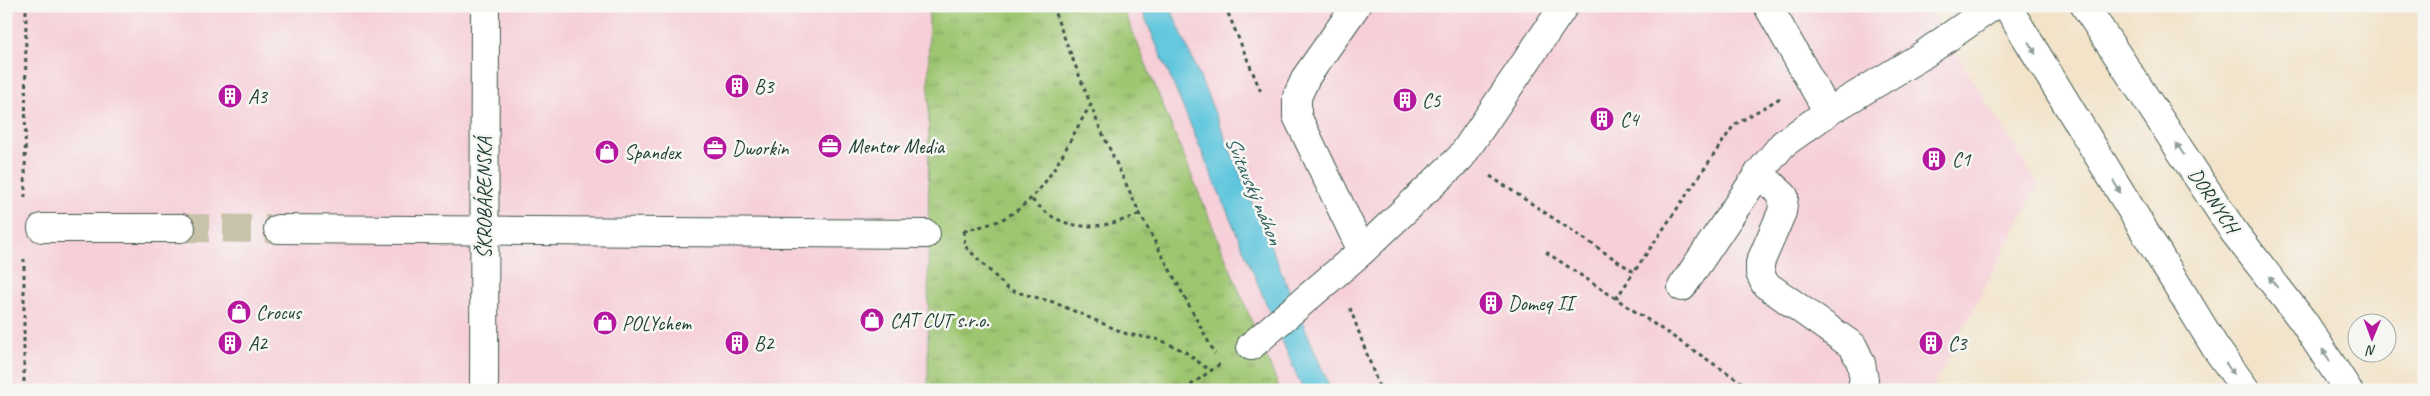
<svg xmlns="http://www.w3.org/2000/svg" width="2430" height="396" font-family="Caveat,sans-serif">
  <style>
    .built { fill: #f6cfd8 }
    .grass { fill: url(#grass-tufts); stroke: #5e8252 }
    .water { fill: #60c6dd; stroke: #408288 }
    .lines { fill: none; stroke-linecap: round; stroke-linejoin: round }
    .minor-tunnel { stroke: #c8c2ab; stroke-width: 28; stroke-dasharray: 28 14; stroke-linecap: butt }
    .minor-casing { stroke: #3f564a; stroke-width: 30 }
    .major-casing { stroke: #3f564a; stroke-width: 30 }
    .path { stroke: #3f564a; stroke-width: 3; stroke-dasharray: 4 4; stroke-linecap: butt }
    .minor { stroke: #fff; stroke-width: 28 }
    .major { stroke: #fff; stroke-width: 28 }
    .oneway { fill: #8f9e9a }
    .labels { text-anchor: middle; stroke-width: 5; stroke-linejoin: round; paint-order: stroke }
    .poi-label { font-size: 20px; fill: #1f3d34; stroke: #f6f6f2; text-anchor: start }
    .street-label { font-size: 20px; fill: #1f3d34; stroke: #f6f6f2 }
    .water-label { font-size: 21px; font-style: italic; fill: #2f5f5e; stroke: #f6f6f2 }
  </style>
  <defs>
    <pattern id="grass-tufts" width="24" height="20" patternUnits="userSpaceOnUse" patternTransform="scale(1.25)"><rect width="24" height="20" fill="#9ec671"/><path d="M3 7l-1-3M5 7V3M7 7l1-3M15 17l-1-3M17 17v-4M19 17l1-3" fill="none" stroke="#80a25e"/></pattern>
  </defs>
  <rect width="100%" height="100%" fill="#f6f6f2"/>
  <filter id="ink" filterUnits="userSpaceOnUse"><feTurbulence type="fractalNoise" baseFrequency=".02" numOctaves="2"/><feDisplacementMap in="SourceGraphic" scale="10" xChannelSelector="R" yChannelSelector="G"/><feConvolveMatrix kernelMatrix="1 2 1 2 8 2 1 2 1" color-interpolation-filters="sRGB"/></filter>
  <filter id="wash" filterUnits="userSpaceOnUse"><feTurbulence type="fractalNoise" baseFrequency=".0096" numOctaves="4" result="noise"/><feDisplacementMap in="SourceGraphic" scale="20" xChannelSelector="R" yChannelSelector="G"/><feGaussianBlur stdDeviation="1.12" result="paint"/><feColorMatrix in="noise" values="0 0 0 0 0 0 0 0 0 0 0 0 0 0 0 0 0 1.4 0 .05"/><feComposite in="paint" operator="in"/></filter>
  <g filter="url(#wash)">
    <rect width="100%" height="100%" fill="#f2e3c9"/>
    <polygon class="built" points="6,6 1927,6 2038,185 1931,390 6,390"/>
    <polygon class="grass" points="929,6 1122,6 1280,390 928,390"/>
    <polygon class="water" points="1140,6 1170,6 1331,390 1303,390"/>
  </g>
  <g filter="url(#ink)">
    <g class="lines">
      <polyline class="minor-tunnel" points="181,228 278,229"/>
      <defs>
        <g id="minor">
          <polyline points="1356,6 1306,77 1297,97 1297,116 1362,251"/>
          <polyline points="1768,6 1828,112"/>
          <polyline points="1759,173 1784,196 1782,212 1760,263 1760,273 1765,284 1853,346 1861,363 1864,380 1861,390"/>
          <polyline points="42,228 181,228"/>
          <polyline points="278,229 926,234"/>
          <polyline points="1682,287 1759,173 1783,144 1828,112 1920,57 1993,6"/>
          <polyline points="1251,346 1362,251 1461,157 1564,6"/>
          <polyline points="484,390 485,6"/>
        </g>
        <g id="major">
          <polyline points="2007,6 2215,347 2246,390"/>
          <polyline points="2085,6 2234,232 2303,321 2348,390"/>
        </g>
      </defs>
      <use href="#minor" class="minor-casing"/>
      <use href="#major" class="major-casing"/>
      <g class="path">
        <polyline points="1052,6 1099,126 1140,214 1215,354"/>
        <polyline points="1225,6 1261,92"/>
        <polyline points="1490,176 1634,272 1734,125 1780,98"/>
        <polyline points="25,198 26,6"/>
        <path d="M1032,200C1039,206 1046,213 1053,217C1081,233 1113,225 1140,214"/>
        <polyline points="964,231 965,246 1009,290 1053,302 1127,334 1160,340 1184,351 1209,370"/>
        <path d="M964,231C978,227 995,224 1008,216C1049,193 1066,144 1090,106"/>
        <polyline points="1546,252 1753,390"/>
        <polyline points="1616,299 1634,272"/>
        <polyline points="1350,308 1380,390"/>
        <polyline points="24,390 24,259"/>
        <polyline points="1184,390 1220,364"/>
      </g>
      <use href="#minor" class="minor"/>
      <use href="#major" class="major"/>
    </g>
    <defs><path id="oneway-solid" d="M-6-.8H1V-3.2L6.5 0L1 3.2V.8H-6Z" transform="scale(1.25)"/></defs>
    <g class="oneway">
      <use href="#oneway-solid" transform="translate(2032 48) rotate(59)"/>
      <use href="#oneway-solid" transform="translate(2180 149) rotate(-124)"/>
      <use href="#oneway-solid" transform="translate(2117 187) rotate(59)"/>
      <use href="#oneway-solid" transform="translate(2273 282) rotate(-128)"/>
      <use href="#oneway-solid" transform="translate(2326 355) rotate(-123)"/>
      <use href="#oneway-solid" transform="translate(2230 369) rotate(54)"/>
    </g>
  </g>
  <defs>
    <symbol id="building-disc" viewBox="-11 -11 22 22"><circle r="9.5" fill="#b5179e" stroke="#f6f6f2"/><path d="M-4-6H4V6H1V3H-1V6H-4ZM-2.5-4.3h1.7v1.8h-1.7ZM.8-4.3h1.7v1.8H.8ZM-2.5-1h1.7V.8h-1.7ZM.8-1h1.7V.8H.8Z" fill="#fff"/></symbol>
    <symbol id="office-disc" viewBox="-11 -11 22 22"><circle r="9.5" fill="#b5179e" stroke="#f6f6f2"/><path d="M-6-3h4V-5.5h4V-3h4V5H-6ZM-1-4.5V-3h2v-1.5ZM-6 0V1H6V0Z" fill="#fff"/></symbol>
    <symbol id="shop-disc" viewBox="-11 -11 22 22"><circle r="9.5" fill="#b5179e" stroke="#f6f6f2"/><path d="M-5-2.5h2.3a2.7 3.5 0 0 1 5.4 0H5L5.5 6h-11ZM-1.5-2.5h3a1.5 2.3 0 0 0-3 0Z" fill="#fff"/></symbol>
  </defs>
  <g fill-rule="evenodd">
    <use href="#building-disc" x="723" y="72" width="28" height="28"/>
    <use href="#building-disc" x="216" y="82" width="28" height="28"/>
    <use href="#building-disc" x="1391" y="86" width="28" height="28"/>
    <use href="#building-disc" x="1588" y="105" width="28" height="28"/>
    <use href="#office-disc" x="816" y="132" width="28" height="28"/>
    <use href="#office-disc" x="701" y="134" width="28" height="28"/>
    <use href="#shop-disc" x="593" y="138" width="28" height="28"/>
    <use href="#building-disc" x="1920" y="145" width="28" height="28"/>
    <use href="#building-disc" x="1477" y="289" width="28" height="28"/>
    <use href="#shop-disc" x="225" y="298" width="28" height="28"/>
    <use href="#shop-disc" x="858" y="306" width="28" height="28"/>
    <use href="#shop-disc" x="591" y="309" width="28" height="28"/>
    <use href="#building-disc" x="216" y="329" width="28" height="28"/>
    <use href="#building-disc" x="723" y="329" width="28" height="28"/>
    <use href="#building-disc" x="1917" y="329" width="28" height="28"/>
  </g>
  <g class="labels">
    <g class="poi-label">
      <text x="754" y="93">B3</text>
      <text x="248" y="103">A3</text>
      <text x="1422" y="107">C5</text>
      <text x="1620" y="126">C4</text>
      <text x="848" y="153">Mentor Media</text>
      <text x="732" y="155">Dworkin</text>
      <text x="624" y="159">Spandex</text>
      <text x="1952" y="166">C1</text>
      <text x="1508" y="310">Domeq II</text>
      <text x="256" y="319">Crocus</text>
      <text x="890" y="327">CAT CUT s.r.o.</text>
      <text x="622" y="330">POLYchem</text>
      <text x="248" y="350">A2</text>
      <text x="754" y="350">B2</text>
      <text x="1948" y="350">C3</text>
    </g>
    <g class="street-label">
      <text transform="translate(484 198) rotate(-90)" y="7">ŠKROBÁRENSKÁ</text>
      <text transform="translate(2214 200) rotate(56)" y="7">DORNYCH</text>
    </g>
    <g class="water-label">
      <text transform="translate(1254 190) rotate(67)" y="7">Svitavský náhon</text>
    </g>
  </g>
  <rect width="2430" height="396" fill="none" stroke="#f6f6f2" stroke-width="25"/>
  <g transform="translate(2372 338) rotate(181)"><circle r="24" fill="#f6f6f2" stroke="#a0aca6"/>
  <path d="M0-4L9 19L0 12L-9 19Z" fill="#b5179e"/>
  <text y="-8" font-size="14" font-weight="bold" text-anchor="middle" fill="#1f3d34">N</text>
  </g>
</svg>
